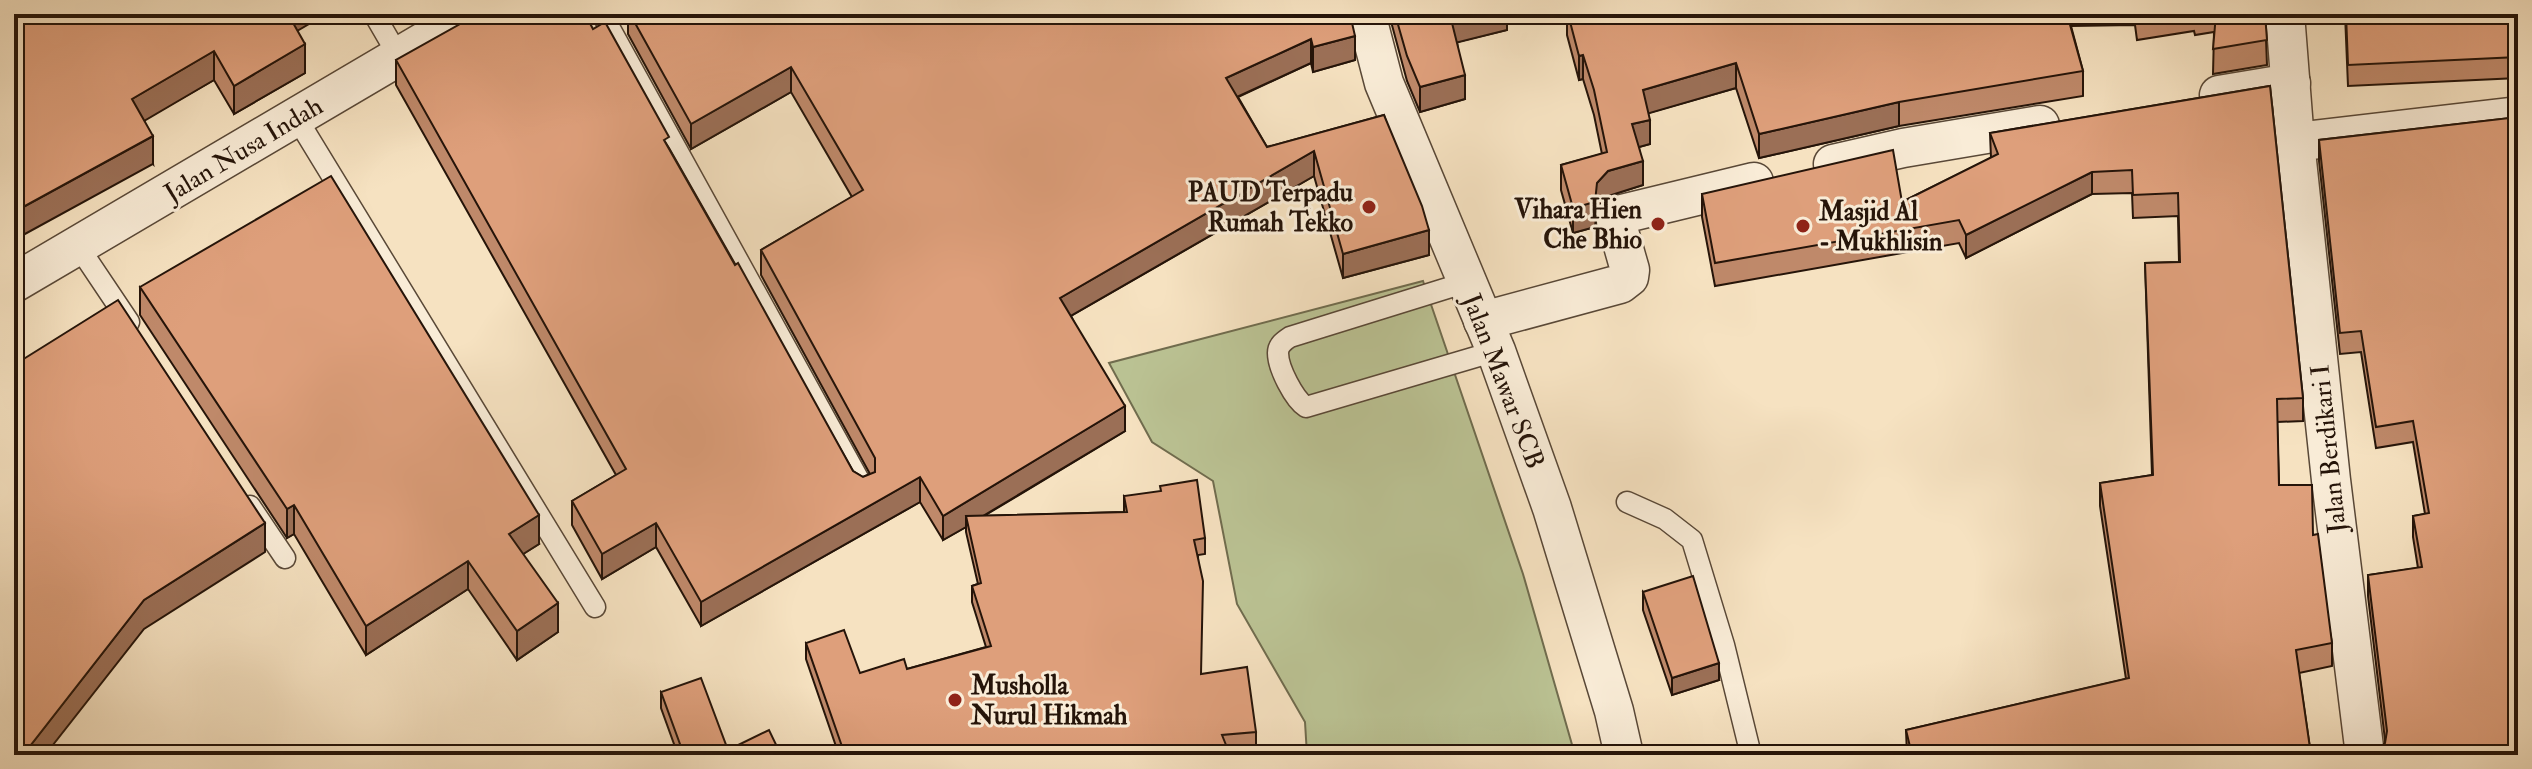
<svg xmlns="http://www.w3.org/2000/svg" width="2532" height="769" font-family="'IM FELL Double Pica',serif">
  <style>
    .green { fill: #bbc394; stroke: #706c4e; stroke-width: 2 }
    .lines { fill: none; stroke-linecap: round; stroke-linejoin: round }
    .service-casing { stroke: #594837; stroke-width: 23 }
    .minor-casing { stroke: #594837; stroke-width: 41 }
    .service { stroke: #f9ecd7; stroke-width: 20 }
    .minor { stroke: #f9ecd7; stroke-width: 38 }
    .wall { fill: #bf896a; stroke: #251409; stroke-width: 2 }
    .shaded-wall { fill: #9b6f56; stroke: #251409; stroke-width: 2 }
    .building { fill: #de9f7b; stroke: #251409; stroke-width: 2 }
    .poi-dot { fill: #8f2418; stroke: #f9ecd7; stroke-width: 3 }
    .labels { text-anchor: middle; stroke-width: 6; stroke-linejoin: round; paint-order: stroke }
    .street-label { font-size: 26px; fill: #251409; stroke: #f9ecd7 }
    .poi-label { font-size: 26px; font-weight: bold; fill: #251409; stroke: #f9ecd7; text-anchor: end }
  </style>
  <rect width="100%" height="100%" fill="#f6e2c1"/>
  <filter id="stains"><feTurbulence type="fractalNoise" baseFrequency=".0025" numOctaves="4"/><feColorMatrix values="0 0 0 0 .2 0 0 0 0 .09 0 0 0 0 .02 0 0 0 .5 -.17"/></filter>
  <radialGradient id="worn" r=".72"><stop offset=".6" stop-color="#630" stop-opacity="0"/><stop offset="1" stop-color="#630" stop-opacity=".3"/></radialGradient>
  <polygon class="green" points="1423,281 1523,574 1575,755 1307,755 1305,722 1237,604 1213,481 1152,442 1109,363"/>
  <g class="lines">
    <defs>
      <g id="service">
        <polyline points="374,14 399,57"/>
        <polyline points="602,14 864,489"/>
        <polyline points="296,117 595,607"/>
        <polyline points="78,246 129,322"/>
        <path d="M1467,282L1290,337C1284,341 1278,345 1278,353C1278,368 1294,399 1306,407L1496,351"/>
        <polyline points="1627,502 1665,519 1692,540 1724,645 1751,755"/>
        <polyline points="250,506 285,558"/>
      </g>
      <g id="minor">
        <polyline points="1366,14 1384,83 1496,351 1552,508 1614,711 1624,755"/>
        <polyline points="2285,14 2295,142 2331,480 2365,755"/>
        <polyline points="2219,95 2291,83"/>
        <polyline points="2295,142 2518,116"/>
        <polyline points="1833,164 1903,148 2040,125"/>
        <polyline points="14,283 471,14"/>
        <polyline points="1483,321 1620,284 1629,277 1630,270 1616,221 1618,215 1754,182"/>
      </g>
    </defs>
    <use href="#service" class="service-casing"/>
    <use href="#minor" class="minor-casing"/>
    <use href="#service" class="service"/>
    <use href="#minor" class="minor"/>
  </g>
  <g class="wall">
    <polygon points="14,14 297,31 305,73 234,114 214,80 144,120 153,164"/>
    <polygon points="628,14 1350,14 1355,60 1313,72 1311,63 1238,97 1267,147 1384,115 1429,255 1343,278 1314,176 1071,316 1125,431 984,516 1124,512 1124,496 1205,538 1205,554 1198,555 1201,674 1256,732 1256,748 1228,751 1230,755 839,755 806,659 806,643 860,673 907,669 986,647 972,602 972,586 978,584 966,532 966,527 943,540 920,502 701,626 656,547 602,579 572,525 572,501 616,475 396,85 396,60 593,29 669,148 853,471 863,477 870,474 761,275 761,250 852,197 791,92 691,149 628,34"/>
    <polygon points="1389,14 1507,14 1507,30 1457,42 1465,99 1420,112 1407,81"/>
    <polygon points="1567,14 2265,14 2267,65 2213,74 2214,32 2195,35 2194,31 2137,40 2135,25 2071,26 2083,71 2083,96 1899,126 1759,158 1736,88 1648,113 1650,144 1639,147 1643,185 1608,196 1597,208 1595,227 1573,233 1561,190 1561,165 1602,154 1594,115 1583,79 1579,80 1567,35"/>
    <polygon points="2345,14 2518,14 2518,78 2348,86"/>
    <polygon points="2270,86 2303,398 2303,421 2277,422 2279,485 2313,535 2332,643 2332,666 2299,673 2311,755 1907,755 1906,730 2126,679 2100,506 2100,483 2152,475 2145,263 2179,262 2178,216 2133,218 2132,193 2092,194 1966,258 1959,243 1715,286 1702,217 1702,194 1902,202 1991,158 1990,133"/>
    <polygon points="2518,117 2518,755 2378,755 2378,751 2385,743 2385,740 2368,596 2368,575 2418,568 2413,537 2413,516 2425,514 2413,442 2376,448 2361,352 2340,354 2319,161 2319,140"/>
    <polygon points="140,287 539,544 523,554 558,632 517,660 468,589 366,655 294,534 287,538 140,315"/>
    <polygon points="1643,592 1719,680 1672,695 1643,610"/>
    <polygon points="661,692 728,750 781,755 678,755 661,708"/>
  </g>
  <g class="shaded-wall">
    <polygon points="285,14 326,14 285,38"/>
    <polygon points="1472,14 1507,14 1507,30 1451,44 1451,19"/>
    <polygon points="1355,36 1355,60 1313,72 1313,47"/>
    <polygon points="1311,39 1311,63 1226,102 1226,78"/>
    <polygon points="305,44 305,73 234,114 234,86"/>
    <polygon points="214,51 214,80 132,128 132,99"/>
    <polygon points="1583,55 1583,79 1579,80 1579,56"/>
    <polygon points="1736,63 1736,88 1643,115 1643,90"/>
    <polygon points="791,67 791,92 691,149 691,124"/>
    <polygon points="1465,75 1465,99 1420,112 1420,87"/>
    <polygon points="1899,102 1899,126 1759,158 1759,134"/>
    <polygon points="1650,120 1650,144 1632,149 1632,124"/>
    <polygon points="153,136 153,164 14,240 14,212"/>
    <polygon points="1314,151 1314,176 1060,322 1060,298"/>
    <polygon points="1643,161 1643,185 1608,196 1597,208 1595,227 1573,233 1573,208 1608,171"/>
    <polygon points="2092,172 2092,194 1966,258 1966,235"/>
    <polygon points="1429,230 1429,255 1343,278 1343,254"/>
    <polygon points="1125,406 1125,431 968,525 966,516 966,527 943,540 943,516"/>
    <polygon points="920,477 920,502 701,626 701,602"/>
    <polygon points="294,505 294,534 287,538 287,509"/>
    <polygon points="539,515 539,544 509,563 509,534"/>
    <polygon points="265,523 265,552 144,629 45,755 23,755 144,600"/>
    <polygon points="656,523 656,547 602,579 602,554"/>
    <polygon points="468,561 468,589 366,655 366,626"/>
    <polygon points="558,603 558,632 517,660 517,631"/>
    <polygon points="1719,663 1719,680 1672,695 1672,678"/>
  </g>
  <g class="building">
    <polygon points="14,14 288,14 305,44 234,86 214,51 132,99 153,136 14,212"/>
    <polygon points="478,14 585,14 593,29 605,22 669,137 664,140 735,265 738,263 853,471 863,477 875,472 875,458 761,250 863,190 791,67 691,124 630,14 1350,14 1355,36 1313,47 1311,39 1226,78 1267,147 1384,115 1422,206 1429,230 1343,254 1314,151 1060,298 1125,406 943,516 920,477 701,602 656,523 602,554 572,501 626,469 396,60"/>
    <polygon points="1395,14 1472,14 1451,19 1465,75 1420,87 1407,56"/>
    <polygon points="1568,14 2067,14 2083,71 1899,102 1759,134 1736,63 1643,90 1650,120 1632,124 1643,161 1608,171 1597,183 1595,202 1573,208 1561,165 1607,152 1594,90 1583,55 1579,56"/>
    <polygon points="2216,14 2265,14 2267,40 2213,49"/>
    <polygon points="2346,14 2518,14 2518,57 2348,65"/>
    <polygon points="2270,86 2303,398 2277,399 2279,485 2312,485 2313,535 2318,534 2332,643 2296,650 2311,755 1912,755 1906,730 2129,678 2100,483 2153,475 2145,263 2180,262 2178,193 2133,195 2132,170 2092,172 1966,235 1959,220 1715,263 1702,194 1893,150 1902,202 1998,154 1990,133"/>
    <polygon points="2518,117 2518,755 2379,755 2378,751 2385,743 2387,731 2368,575 2422,567 2413,516 2429,513 2413,421 2376,427 2361,331 2340,333 2319,140"/>
    <polygon points="331,176 539,515 509,534 558,603 517,631 468,561 366,626 294,505 287,509 140,287"/>
    <polygon points="118,300 265,523 144,600 23,755 14,755 14,365"/>
    <polygon points="1197,480 1205,538 1194,540 1203,581 1201,674 1247,667 1256,732 1222,735 1230,755 1110,755 1109,752 1103,755 845,755 806,643 844,630 860,673 904,659 907,669 991,646 972,586 981,583 966,516 1127,512 1124,496 1161,491 1160,486"/>
    <polygon points="1693,576 1719,663 1672,678 1643,592"/>
    <polygon points="701,678 728,750 769,730 781,755 684,755 661,692"/>
    <polygon points="140,754 154,755 101,755"/>
  </g>
  <g class="poi-dot">
    <circle cx="1369" cy="207" r="8"/>
    <circle cx="1658" cy="224" r="8"/>
    <circle cx="1803" cy="226" r="8"/>
    <circle cx="955" cy="700" r="8"/>
  </g>
  <g class="labels">
    <g class="street-label">
      <text transform="translate(243 149) rotate(-31)" y="9">Jalan Nusa Indah</text>
      <text transform="translate(1504 381) rotate(69)" y="9">Jalan Mawar SCB</text>
      <text transform="translate(2328 449) rotate(-96)" y="9">Jalan Berdikari I</text>
    </g>
    <g class="poi-label">
      <text x="1353" y="201">PAUD Terpadu<tspan x="1353" dy="30">Rumah Tekko</tspan></text>
      <text x="1642" y="218">Vihara Hien<tspan x="1642" dy="30">Che Bhio</tspan></text>
      <text x="1819" y="220" text-anchor="start">Masjid Al<tspan x="1819" dy="30">- Mukhlisin</tspan></text>
      <text x="971" y="694" text-anchor="start">Musholla<tspan x="971" dy="30">Nurul Hikmah</tspan></text>
    </g>
  </g>
  <rect width="2532" height="769" fill="none" stroke="#f6e2c1" stroke-width="48"/>
  <rect x="16" y="16" width="2500" height="737" fill="none" stroke="#251409" stroke-width="4"/>
  <rect x="24" y="24" width="2484" height="721" fill="none" stroke="#251409" stroke-width="2"/>
  <rect width="100%" height="100%" filter="url(#stains)"/>
  <rect width="100%" height="100%" fill="url(#worn)"/>
</svg>
